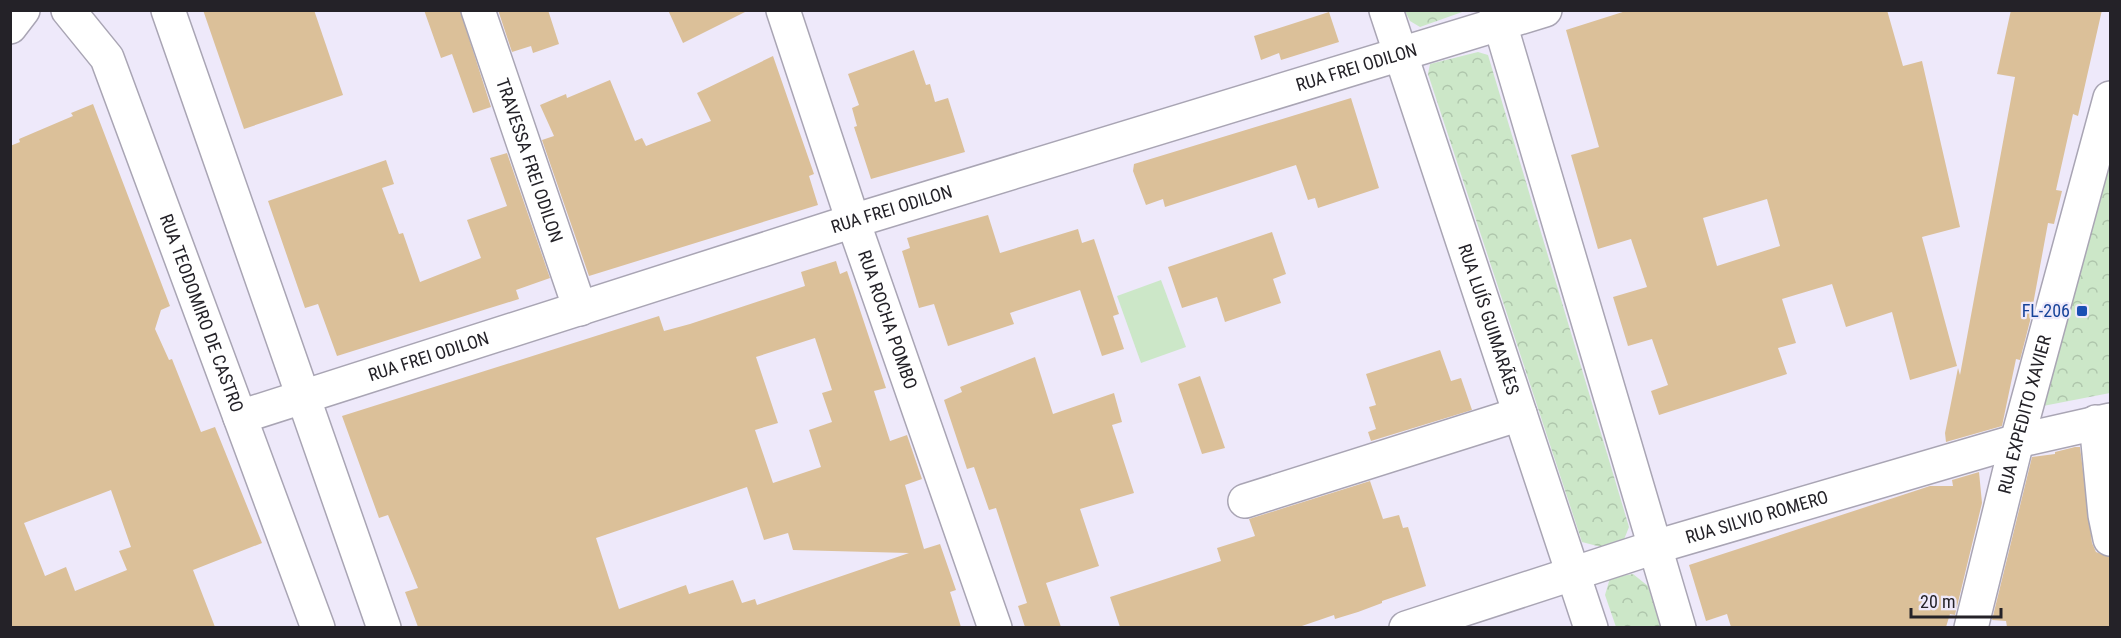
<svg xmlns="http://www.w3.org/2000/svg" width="2121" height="638" font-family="'Roboto Condensed',sans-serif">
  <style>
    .grass { fill: #cce7c8 }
    .park { fill: url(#park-crowns) }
    .building { fill: #dbc099; fill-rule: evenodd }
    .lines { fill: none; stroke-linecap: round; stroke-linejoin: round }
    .minor-casing { stroke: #a9a5b4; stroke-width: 36 }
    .minor { stroke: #fff; stroke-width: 33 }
    .transit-dot { fill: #1a4fb4; stroke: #eee9fa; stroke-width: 2 }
    .labels { text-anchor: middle; stroke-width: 4.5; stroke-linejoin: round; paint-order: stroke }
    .street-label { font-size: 18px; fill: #242228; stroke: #eee9fa }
    .transit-label { font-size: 18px; fill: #164399; stroke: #eee9fa; text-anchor: end }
  </style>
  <defs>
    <pattern id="park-crowns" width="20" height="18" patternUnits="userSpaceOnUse" patternTransform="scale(1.5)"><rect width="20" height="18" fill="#cce7c8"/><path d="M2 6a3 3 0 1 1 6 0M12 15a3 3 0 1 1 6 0" fill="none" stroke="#afc6ac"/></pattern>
  </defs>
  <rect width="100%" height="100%" fill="#eee9fa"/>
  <polygon class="grass" points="1161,280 1186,347 1141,363 1117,296"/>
  <g class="park">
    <polygon points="1405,11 1465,11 1420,27 1410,21"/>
    <polygon points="1478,52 1488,55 1629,527 1623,542 1601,547 1582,542 1428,74 1430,64"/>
    <polygon points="2110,156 2110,393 2043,406"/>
    <polygon points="1633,574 1648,586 1661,627 1616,627 1605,595 1610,578"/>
  </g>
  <g class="building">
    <polygon points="203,10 314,10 343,95 244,129"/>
    <polygon points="424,10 460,10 491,107 473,113 452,54 441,58"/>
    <polygon points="498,10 548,10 559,44 533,53 531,46 512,52"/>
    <polygon points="668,10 749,10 683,43"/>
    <path d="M1629,10H1887L1903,66L1922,61L1960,227L1922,237L1957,366L1910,380L1892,312L1846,327L1832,284L1782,299L1796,343L1778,348L1787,374L1659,415L1651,391L1668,385L1652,339L1628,346L1613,297L1647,287L1631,239L1598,249L1571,155L1599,147L1566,30ZM1767,199L1780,246L1717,266L1703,218Z"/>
    <polygon points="2011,10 2102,10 2078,116 2073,114 2056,190 2062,191 2054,224 2048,223 2030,321 2020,360 2016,359 2002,426 1946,442 1945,433 1958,368 1960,375 2015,77 1997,74"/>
    <polygon points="1329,12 1339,42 1281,60 1279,53 1261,60 1254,36"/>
    <polygon points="914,50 926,85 930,84 935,102 948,98 965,152 871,179 854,127 857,126 852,108 859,105 848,74"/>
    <polygon points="773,56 814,174 809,176 818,205 589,276 542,140 554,136 540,105 566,94 567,98 610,80 635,141 642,138 646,146 711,121 697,93"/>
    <polygon points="1351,98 1379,188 1318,208 1315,198 1308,200 1296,165 1165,207 1163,199 1146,205 1133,171 1134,164"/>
    <path d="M93,104L170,306L161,310L155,329L169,360L172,359L201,432L215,427L262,543L193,570L215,627H10V146L20,142L19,139L73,116L71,113ZM111,490L131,547L119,551L127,570L75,591L66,567L45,576L24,523Z"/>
    <polygon points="507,153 550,278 516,290 519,299 337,356 318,304 305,308 268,201 386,160 394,184 382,188 399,234 403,233 420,282 481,258 467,220 507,206 490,158"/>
    <polygon points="988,215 1000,253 1078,229 1082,243 1094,239 1119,314 1113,316 1124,349 1102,356 1080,290 1010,313 1014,324 948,346 934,304 919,308 902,251 910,248 907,238"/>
    <polygon points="1272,232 1286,274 1273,279 1281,303 1225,322 1217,297 1182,308 1168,267"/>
    <path d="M836,261L840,274L847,271L886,388L874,391L890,441L907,435L922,479L905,485L924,549L940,544L956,590L950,592L961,627H418L405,592L418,588L388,515L379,518L342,416L659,316L664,331L690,324L805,286L801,272ZM815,338L832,390L822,393L832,422L809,430L821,467L773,483L755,430L778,423L756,357ZM747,487L764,540L788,533L793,550L909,553L757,605L755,599L742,603L733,580L689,594L686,585L619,609L596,538Z"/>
    <polygon points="1440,350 1451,381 1461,378 1472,410 1371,441 1368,432 1376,429 1369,407 1376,405 1366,374"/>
    <polygon points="1035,357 1053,414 1114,393 1122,422 1112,425 1134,493 1080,509 1099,566 1046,583 1061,627 1025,627 1018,606 1027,603 996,508 989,510 974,467 967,469 944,400 962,392 960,387"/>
    <polygon points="1200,376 1225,448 1202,454 1178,384"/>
    <polygon points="2075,447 2080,447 2092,543 2096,552 2110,557 2110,627 2007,627 2006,621 1992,620 2032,457 2055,454 2055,452"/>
    <polygon points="1979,472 1982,503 1955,615 1950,614 1946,627 1731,627 1727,614 1706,621 1689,565 1930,486 1953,486 1952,480"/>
    <polygon points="1370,481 1383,519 1399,515 1403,528 1408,527 1426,586 1382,601 1382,603 1358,612 1335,619 1334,615 1299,627 1120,627 1110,597 1221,561 1217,548 1255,536 1249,519"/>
  </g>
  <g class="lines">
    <defs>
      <g id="minor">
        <path id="s1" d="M68,10L107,58L318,628"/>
        <polyline points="168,10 384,628"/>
        <path id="s2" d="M478,10L580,309"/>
        <path id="s3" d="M783,10L853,221L995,628"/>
        <path id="s4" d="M1386,10L1591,628"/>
        <polyline points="1496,10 1679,628"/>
        <polyline points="10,27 23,10"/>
        <path id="s5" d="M240,417L853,221L1545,10"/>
        <polyline points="2096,422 2105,515 2110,539"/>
        <polyline points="1245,501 1520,414"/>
        <path id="s6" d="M1406,628L1655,547L2017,441L2110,420"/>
        <path id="s7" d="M1971,628L2017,441L2110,98"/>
      </g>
    </defs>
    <use href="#minor" class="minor-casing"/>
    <use href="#minor" class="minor"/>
  </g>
  <rect class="transit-dot" x="2076" y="305" width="12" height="12" rx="3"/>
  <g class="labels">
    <g class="street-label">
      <text dy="6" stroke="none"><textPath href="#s5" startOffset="1170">RUA FREI ODILON</textPath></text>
      <text dy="6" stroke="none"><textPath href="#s2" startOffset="159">TRAVESSA FREI ODILON</textPath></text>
      <text dy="6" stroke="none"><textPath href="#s5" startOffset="684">RUA FREI ODILON</textPath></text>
      <text dy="6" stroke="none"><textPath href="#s1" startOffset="334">RUA TEODOMIRO DE CASTRO</textPath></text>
      <text dy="6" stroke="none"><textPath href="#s4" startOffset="326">RUA LUÍS GUIMARÃES</textPath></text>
      <text dy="6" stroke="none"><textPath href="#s3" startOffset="327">RUA ROCHA POMBO</textPath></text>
      <text dy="6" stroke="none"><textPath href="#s5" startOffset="198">RUA FREI ODILON</textPath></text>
      <text dy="6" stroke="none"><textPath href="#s7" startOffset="220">RUA EXPEDITO XAVIER</textPath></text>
      <text dy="6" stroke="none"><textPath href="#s6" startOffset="368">RUA SILVIO ROMERO</textPath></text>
    </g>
    <g class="transit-label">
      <text x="2070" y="317">FL-206</text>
    </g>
  </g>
  <rect width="2121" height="638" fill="none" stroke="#242228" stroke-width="24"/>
  <path d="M1911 608v9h90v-9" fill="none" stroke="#242228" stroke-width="3"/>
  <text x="1920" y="608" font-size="18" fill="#242228" stroke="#eee9fa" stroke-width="4.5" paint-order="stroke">20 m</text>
</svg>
